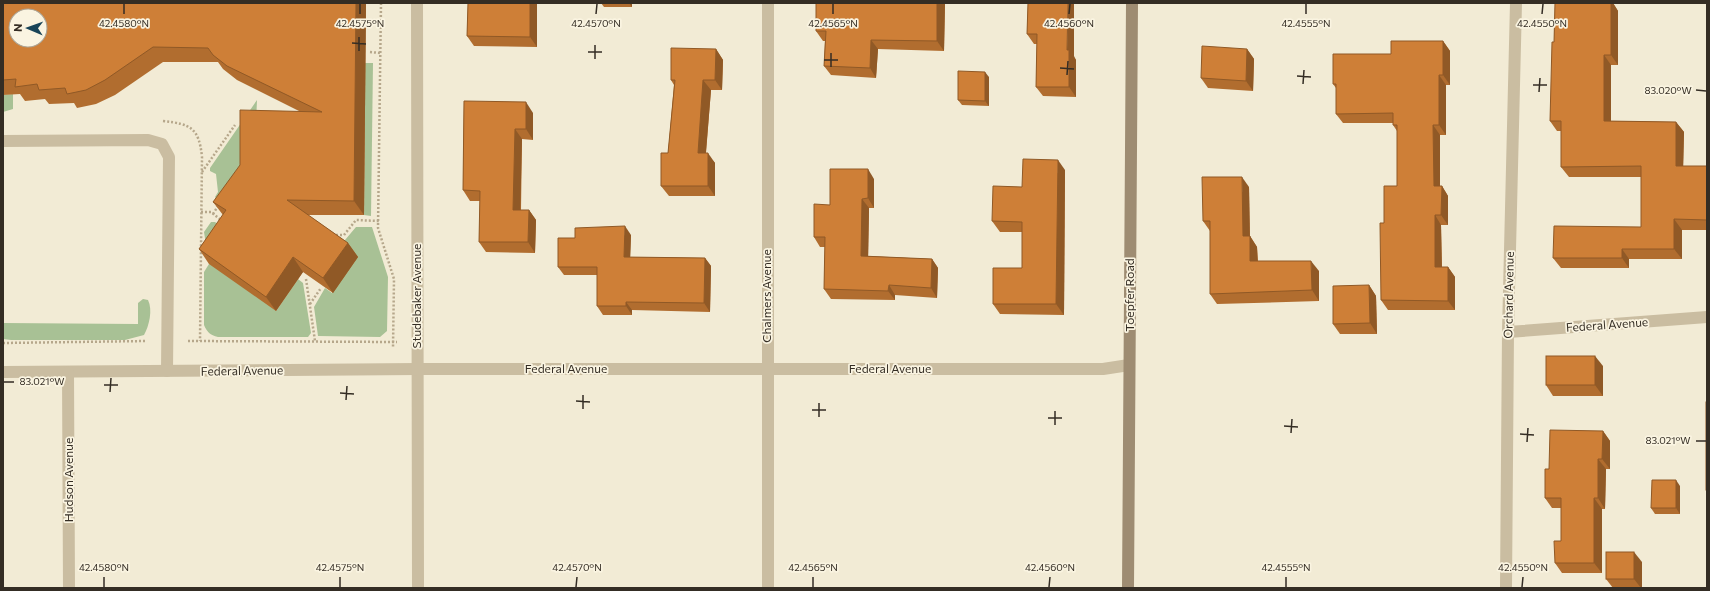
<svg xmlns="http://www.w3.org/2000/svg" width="1710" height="591" font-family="Commissioner,sans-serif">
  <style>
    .green { fill: #a8c195 }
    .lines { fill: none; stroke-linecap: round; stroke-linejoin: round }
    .path { stroke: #b6a78b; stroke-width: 2.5; stroke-dasharray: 2 2; stroke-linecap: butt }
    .lane { stroke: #cabda1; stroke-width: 12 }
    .street { stroke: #cabda1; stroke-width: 12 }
    .secondary { stroke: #9e8c72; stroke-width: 12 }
    .wall { fill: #b16d2f }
    .shaded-wall { fill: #905926 }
    .building { fill: #ce7f37; stroke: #905926; fill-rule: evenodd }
    .ticks { fill: none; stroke: #342d24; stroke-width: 1.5 }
    .labels { text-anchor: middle; stroke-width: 3.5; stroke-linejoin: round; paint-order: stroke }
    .street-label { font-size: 12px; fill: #342d24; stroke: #faf4e1 }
    .ticks-label { font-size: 10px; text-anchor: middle; fill: #342d24; stroke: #faf4e1; stroke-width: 3.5; stroke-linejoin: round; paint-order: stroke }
  </style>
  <rect width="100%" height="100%" fill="#f2ebd5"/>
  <g class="green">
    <polygon points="365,63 373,63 371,216 364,215"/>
    <polygon points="13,94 13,109 3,112 3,95"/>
    <polygon points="257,100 256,124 250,168 218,200 215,197 218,192 216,174 210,171 210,168"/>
    <path d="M211,222H215L230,233L276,311L298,279L303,283L311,333L308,337H218C210,335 207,332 204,325V272L209,264L204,232Z"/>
    <polygon points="356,227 372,227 388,277 387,331 380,337 318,336 314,307 325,288 332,293 334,240 345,240"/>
    <path d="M143,299L148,300C153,310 149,326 144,335L125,340H11L3,339V323L138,324V303Z"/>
  </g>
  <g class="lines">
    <g class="path">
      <polyline points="381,3 378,228 394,279 393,348"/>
      <polyline points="370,52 380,53"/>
      <path d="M163,121C191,124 199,128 202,157L200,341"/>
      <polyline points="202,172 235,125"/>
      <polyline points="201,212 211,212 222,221"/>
      <polyline points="213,214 218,206"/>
      <polyline points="336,235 344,235 356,220 379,221"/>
      <polyline points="306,279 315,341"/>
      <polyline points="310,304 321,288"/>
      <polyline points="188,341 397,342"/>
      <polyline points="3,343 147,341"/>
    </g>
    <polyline class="lane" points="3,141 148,140 162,144 169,157 167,371"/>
    <g class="street">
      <polyline points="417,3 418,588"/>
      <polyline points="768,3 768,588"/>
      <polyline points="1508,332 1707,317"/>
      <polyline points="3,372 418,369 1103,369 1129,365"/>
      <polyline points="68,372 69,588"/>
      <polyline points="1506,588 1508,332 1516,3"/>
    </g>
    <polyline class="secondary" points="1128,588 1132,3"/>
  </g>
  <g class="wall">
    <polygon points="3,3 366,3 364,215 308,215 348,243 358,257 333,293 303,272 276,311 209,264 199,249 223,215 213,202 301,112 237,80 223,69 218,62 163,62 115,95 96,104 77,108 74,103 49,104 45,99 25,101 20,94 3,95"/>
    <polygon points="468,3 587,3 537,3 537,47 474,46 467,36"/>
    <polygon points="601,3 632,3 632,7 604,7"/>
    <polygon points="816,3 945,3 944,51 878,49 876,78 831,75 824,66 825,41 823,41 816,31"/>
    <polygon points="1028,3 1076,60 1076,97 1043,96 1036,87 1037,44 1034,44 1027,34"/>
    <polygon points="1555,3 1613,3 1618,11 1618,65 1611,65 1611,121 1676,122 1684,132 1683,166 1707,166 1707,230 1682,230 1682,259 1629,259 1629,268 1561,268 1553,258 1641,227 1641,177 1569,177 1561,167 1561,131 1557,131 1550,121 1554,42"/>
    <polygon points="1443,41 1450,51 1450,85 1446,85 1446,135 1440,135 1440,186 1442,186 1448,196 1448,225 1441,225 1442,267 1448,267 1455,277 1455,310 1388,310 1381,300 1384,223 1397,186 1397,131 1393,125 1393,123 1343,123 1336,114 1336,88 1333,84 1391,54"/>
    <polygon points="716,49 723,60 722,90 711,90 706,153 715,163 715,196 669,196 661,186 668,153 674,85 671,80"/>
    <polygon points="1247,49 1254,59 1253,91 1208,88 1201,78"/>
    <polygon points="989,77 989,106 962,105 958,100"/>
    <polygon points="464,101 533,113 533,140 522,139 521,210 529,210 536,220 535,253 486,252 479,242 480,201 470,201 463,190"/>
    <polygon points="1065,170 1064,315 1000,314 993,304 1022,268 1022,232 1000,232 992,221 1022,187"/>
    <polygon points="874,179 874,208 869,208 868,256 932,259 938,268 937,298 895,295 895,300 831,299 824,289 825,247 820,247 814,237 830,205"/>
    <polygon points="1249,187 1250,236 1257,247 1258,261 1319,271 1319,301 1217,304 1210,294 1210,231 1203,221"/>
    <polygon points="631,235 630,257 705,258 711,266 710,312 632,310 632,315 603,315 597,306 597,275 564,275 558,267 575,238"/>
    <polygon points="1369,285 1376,296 1377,334 1340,334 1333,324"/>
    <polygon points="1603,366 1603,396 1553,396 1546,385"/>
    <polygon points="1603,431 1610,441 1610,469 1606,469 1605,509 1602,509 1602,573 1562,573 1555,563 1561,541 1561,508 1552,508 1545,498 1549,469"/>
    <polygon points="1680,486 1680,514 1655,514 1651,508"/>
    <polygon points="1642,562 1642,588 1613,588 1606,579"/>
  </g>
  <g class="shaded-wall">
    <polygon points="356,3 366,3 364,215 354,201"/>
    <polygon points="530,3 537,3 537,47 530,37"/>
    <polygon points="629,3 632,3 632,7"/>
    <polygon points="937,3 945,3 944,51 937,41"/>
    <polygon points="1068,3 1074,3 1074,56 1076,60 1076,97 1069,87 1067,50"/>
    <polygon points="1611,3 1613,3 1618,11 1618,65 1611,55"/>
    <polygon points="871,40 878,49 876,78 870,68"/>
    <polygon points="1443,41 1450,51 1450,85 1443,75"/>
    <polygon points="716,49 723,60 722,90 715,80"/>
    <polygon points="1247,49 1254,59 1253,91 1246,81"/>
    <polygon points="1604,55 1611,65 1611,131 1604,121"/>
    <polygon points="985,72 989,77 989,106 985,101"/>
    <polygon points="1439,75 1446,85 1446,135 1439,125"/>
    <polygon points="703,80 711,90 705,163 698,153"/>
    <polygon points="526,102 533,113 533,140 526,129"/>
    <polygon points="1676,122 1684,132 1683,176 1676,166"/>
    <polygon points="1433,125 1440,135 1440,196 1434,186"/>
    <polygon points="515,129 522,139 520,220 513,210"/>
    <polygon points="708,153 715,163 715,196 708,186"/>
    <polygon points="1058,160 1065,170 1064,315 1056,304"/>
    <polygon points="868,169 874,179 874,208 868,198"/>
    <polygon points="1242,177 1249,187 1250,247 1243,236"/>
    <polygon points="1442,186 1448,196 1448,225 1441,215"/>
    <polygon points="862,199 869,208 868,266 861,256"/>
    <polygon points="529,210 536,220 535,253 528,242"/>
    <polygon points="1435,215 1441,225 1442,277 1435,267"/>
    <polygon points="1674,219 1682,230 1682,259 1674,249"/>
    <polygon points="625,226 631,235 630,265 624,257"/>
    <polygon points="1250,236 1257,247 1258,271 1250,261"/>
    <polygon points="348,243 358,257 333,293 323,278"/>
    <polygon points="1622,249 1629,259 1629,268 1622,258"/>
    <polygon points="293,257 303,272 276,311 266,297"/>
    <polygon points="705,258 711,266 710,312 704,303"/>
    <polygon points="932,259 938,268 937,298 931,288"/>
    <polygon points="1311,261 1319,271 1319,301 1312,290"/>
    <polygon points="1448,267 1455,277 1455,310 1448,301"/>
    <polygon points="889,285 895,295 895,300 888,291"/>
    <polygon points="1369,285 1376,296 1377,334 1370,323"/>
    <polygon points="626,302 632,310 632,315 626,306"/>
    <polygon points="1595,356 1603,366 1603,396 1595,385"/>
    <polygon points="1603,431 1610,441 1610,469 1602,459"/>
    <polygon points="1598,459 1606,469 1605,509 1598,498"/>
    <polygon points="1676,480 1680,486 1680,514 1676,508"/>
    <polygon points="1594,498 1602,509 1602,573 1594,563"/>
    <polygon points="1634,552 1642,562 1642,588 1641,588 1634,579"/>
  </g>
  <g class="building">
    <path d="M3,3H356L354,201L287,200L348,243L323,278L293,257L266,297L199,249L226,210L213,202L240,165V110L322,112L227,66L213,55L208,48L153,47L105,80L86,90L67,94L65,88L39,90L37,84L15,87L16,79L3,80ZM16,16H40V40H16Z"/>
    <polygon points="468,3 530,3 530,37 467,36"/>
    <polygon points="816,3 937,3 937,41 871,40 870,68 824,66 826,31 816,31"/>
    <polygon points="1028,3 1068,3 1067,50 1069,50 1069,87 1036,87 1037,34 1027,34"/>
    <polygon points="1555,3 1611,3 1611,55 1604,55 1604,121 1676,122 1676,166 1707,166 1707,220 1674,219 1674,249 1622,249 1622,258 1553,258 1554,226 1641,227 1641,166 1561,167 1561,121 1550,121 1552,42 1554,42"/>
    <polygon points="1391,41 1443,41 1443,75 1439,75 1439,125 1433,125 1434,186 1442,186 1441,215 1435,215 1435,267 1448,267 1448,301 1381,300 1380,223 1384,223 1384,186 1397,186 1397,125 1393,125 1393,113 1336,114 1336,84 1333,84 1333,54 1391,54"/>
    <polygon points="1202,46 1247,49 1246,81 1201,78"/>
    <polygon points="671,48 716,49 715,80 703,80 698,153 708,153 708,186 661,186 661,153 668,153 675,80 671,80"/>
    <polygon points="958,71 985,72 985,101 958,100"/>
    <polygon points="464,101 526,102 526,129 515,129 513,210 529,210 528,242 479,242 480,191 463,190"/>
    <polygon points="1023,159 1058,160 1056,304 993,304 993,268 1022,268 1022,222 992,221 993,186 1022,187"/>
    <polygon points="830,169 868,169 868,198 862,199 861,256 932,259 931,288 889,285 888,291 824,289 825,237 814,237 814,204 830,205"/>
    <polygon points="1202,177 1242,177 1243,236 1250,236 1250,261 1311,261 1312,290 1210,294 1210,221 1203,221"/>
    <polygon points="625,226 624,257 705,258 704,303 626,302 626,306 597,306 597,267 558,267 558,238 575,238 575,228"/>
    <polygon points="1369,285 1370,323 1333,324 1333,286"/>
    <rect x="1546" y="356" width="49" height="29"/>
    <rect x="1706" y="402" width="1" height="88"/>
    <polygon points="1550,430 1603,431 1602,459 1598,459 1598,498 1594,498 1594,563 1555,563 1554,541 1561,541 1561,498 1545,498 1545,469 1549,469"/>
    <polygon points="1652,480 1676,480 1676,508 1651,508"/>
    <rect x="1606" y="552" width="28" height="27"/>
  </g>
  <path class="ticks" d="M124,14V4M360,14V4M596,14L597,4M833,14V4M1069,14L1070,4M1306,14V4M1542,14L1543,4M352,43L366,44M359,51V37M588,52H602M595,59V45M824,60H838M831,67V53M1060,68L1074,69M1067,75L1068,61M1297,76L1311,77M1303,84L1304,70M1533,85H1547M1696,90L1706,91M1539,92L1540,78M4,382H14M104,385H118M110,392L111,378M340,393L354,394M346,400L347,386M576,401L590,402M583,409V395M812,410H826M819,417V403M1048,418H1062M1055,425V411M1284,426L1298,427M1291,433L1292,419M1520,434L1534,435M1696,441H1706M1527,442L1528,428M104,587V577M340,587V577M576,587L577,577M813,587V577M1049,587L1050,577M1286,587V577M1522,587L1523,577"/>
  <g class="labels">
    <g class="street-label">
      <text transform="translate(1130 295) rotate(-90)" y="4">Toepfer Road</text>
      <text transform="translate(1509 295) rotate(-89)" y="4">Orchard Avenue</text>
      <text transform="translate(417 296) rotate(-90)" y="4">Studebaker Avenue</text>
      <text transform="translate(767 296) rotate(-90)" y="4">Chalmers Avenue</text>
      <text transform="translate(1607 325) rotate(-4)" y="4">Federal Avenue</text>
      <text x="566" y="373">Federal Avenue</text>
      <text x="890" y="373">Federal Avenue</text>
      <text transform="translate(242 371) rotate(-1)" y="4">Federal Avenue</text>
      <text transform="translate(69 480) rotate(-90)" y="4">Hudson Avenue</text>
    </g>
  </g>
  <g class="ticks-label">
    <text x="124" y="27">42.4580°N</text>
    <text x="360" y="27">42.4575°N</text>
    <text x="596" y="27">42.4570°N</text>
    <text x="833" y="27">42.4565°N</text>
    <text x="1069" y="27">42.4560°N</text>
    <text x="1306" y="27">42.4555°N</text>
    <text x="1542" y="27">42.4550°N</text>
    <text x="1668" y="94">83.020°W</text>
    <text x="42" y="385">83.021°W</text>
    <text x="1668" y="444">83.021°W</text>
    <text x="104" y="571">42.4580°N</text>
    <text x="340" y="571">42.4575°N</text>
    <text x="577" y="571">42.4570°N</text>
    <text x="813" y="571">42.4565°N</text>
    <text x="1050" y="571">42.4560°N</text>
    <text x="1286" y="571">42.4555°N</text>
    <text x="1523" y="571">42.4550°N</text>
  </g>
  <rect width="1710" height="591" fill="none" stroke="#342d24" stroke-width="8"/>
  <g transform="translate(28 28) rotate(272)"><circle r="19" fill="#faf4e1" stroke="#aba495"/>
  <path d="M0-3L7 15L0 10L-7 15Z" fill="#184457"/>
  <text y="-6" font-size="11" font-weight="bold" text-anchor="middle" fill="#342d24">N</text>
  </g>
</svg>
